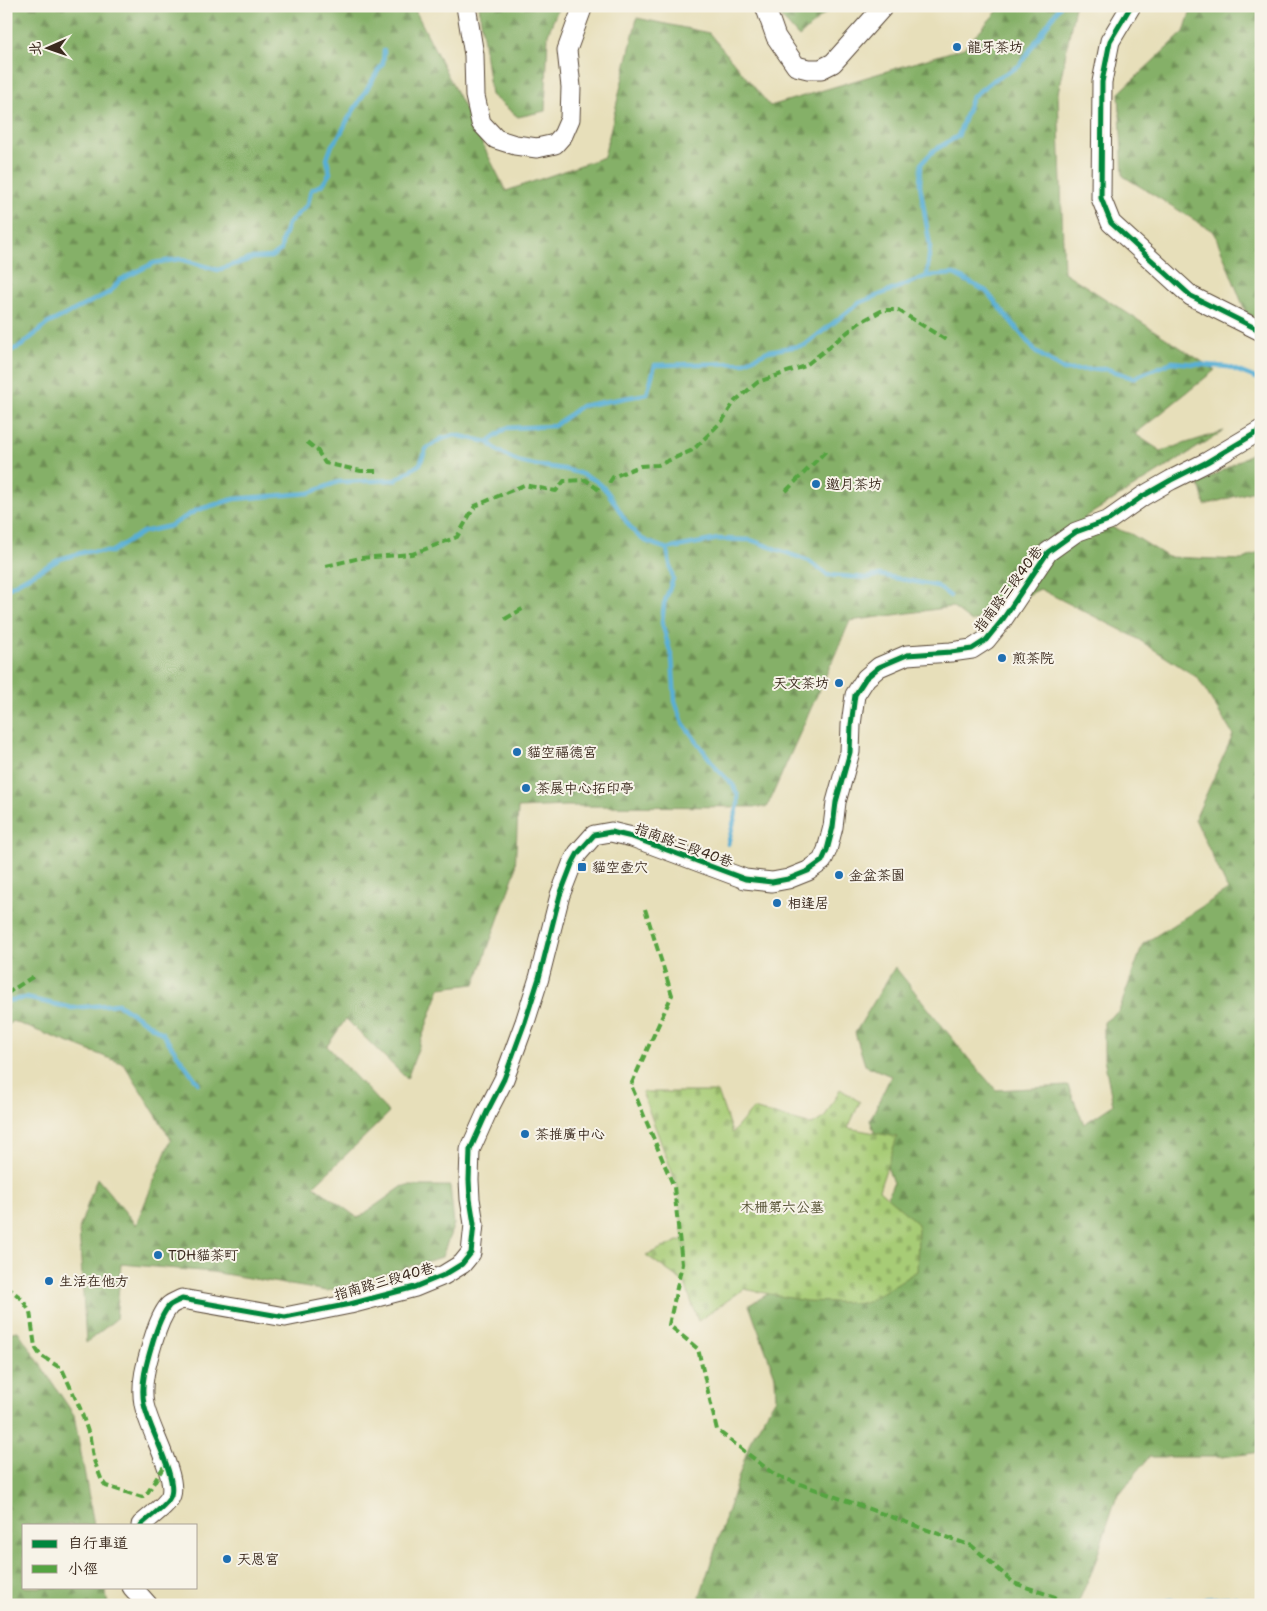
<svg xmlns="http://www.w3.org/2000/svg" width="1267" height="1611" font-family="'Shantell Sans','LXGW WenKai TC',sans-serif">
  <style>
    .forest { fill: url(#forest-firs); stroke: #606d42 }
    .cemetery { fill: url(#cemetery-stones); stroke: #717b4a }
    .lines { fill: none; stroke-linecap: round; stroke-linejoin: round }
    .stream { stroke: #58afd5; stroke-width: 4.5 }
    .minor-casing { stroke: #554535; stroke-width: 21 }
    .minor { stroke: #fff; stroke-width: 19 }
    .quiet { stroke: #54a441; stroke-width: 4; stroke-dasharray: 8 4; stroke-linecap: butt }
    .cycleway-casing { stroke: #f7f3e8; stroke-width: 8 }
    .cycleway { stroke: #00873e; stroke-width: 5 }
    .poi-dot { fill: #1f6fb2; stroke: #f7f3e8; stroke-width: 2 }
    .labels { text-anchor: middle; stroke-width: 4; stroke-linejoin: round; paint-order: stroke }
    .poi-label { font-size: 14px; fill: #3b2a1e; stroke: #f7f3e8; text-anchor: start }
    .street-label { font-size: 14px; fill: #3b2a1e; stroke: #f7f3e8 }
    .park-label { font-size: 14px; fill: #565234; stroke: #f7f3e8 }
  </style>
  <defs>
    <pattern id="forest-firs" width="22" height="20" patternUnits="userSpaceOnUse" patternTransform="scale(1.25)"><rect width="22" height="20" fill="#85b067"/><path d="M5 1l3.5 6h-7zM16 11l3.5 6h-7z" fill="#6e8f54"/></pattern>
    <pattern id="cemetery-stones" width="16" height="16" patternUnits="userSpaceOnUse" patternTransform="scale(1.25)"><rect width="16" height="16" fill="#a7cc76"/><path d="M2 7V4a2 2 0 0 1 4 0v3zM10 15v-3a2 2 0 0 1 4 0v3z" fill="#91af66"/></pattern>
  </defs>
  <rect width="100%" height="100%" fill="#f7f3e8"/>
  <filter id="ink" filterUnits="userSpaceOnUse"><feTurbulence type="fractalNoise" baseFrequency=".02" numOctaves="2"/><feDisplacementMap in="SourceGraphic" scale="10" xChannelSelector="R" yChannelSelector="G"/><feConvolveMatrix kernelMatrix="1 2 1 2 8 2 1 2 1" color-interpolation-filters="sRGB"/></filter>
  <filter id="wash" filterUnits="userSpaceOnUse"><feTurbulence type="fractalNoise" baseFrequency=".0096" numOctaves="4" result="noise"/><feDisplacementMap in="SourceGraphic" scale="20" xChannelSelector="R" yChannelSelector="G"/><feGaussianBlur stdDeviation="1.12" result="paint"/><feColorMatrix in="noise" values="0 0 0 0 0 0 0 0 0 0 0 0 0 0 0 0 0 1.4 0 .05"/><feComposite in="paint" operator="in"/></filter>
  <g filter="url(#wash)">
    <rect width="100%" height="100%" fill="#e7dfba"/>
    <g class="forest">
      <polygon points="6,6 413,6 506,191 604,157 637,18 709,33 770,106 964,48 1002,6 1075,6 1058,93 1064,272 1215,370 1135,434 1161,451 1224,431 1084,518 1131,534 1168,557 1242,560 1261,551 1261,1452 1222,1457 1149,1457 1116,1498 1093,1569 1077,1605 703,1605 700,1596 751,1439 776,1398 775,1376 749,1305 787,1283 872,1242 893,1183 870,1120 891,1076 865,1065 855,1033 895,967 968,1058 996,1090 1068,1086 1084,1124 1113,1105 1104,1058 1104,1022 1119,1011 1143,944 1228,890 1195,819 1233,735 1198,678 1133,636 1040,589 972,622 952,607 850,621 767,807 566,806 518,808 515,872 475,984 440,988 407,1079 346,1019 327,1046 389,1113 314,1186 358,1218 403,1186 450,1186 454,1224 442,1257 327,1291 212,1272 121,1264 116,1319 86,1343 79,1229 97,1178 136,1225 171,1139 124,1064 12,1021 6,1028"/>
      <polygon points="479,6 559,6 548,34 545,111 518,117 491,95"/>
      <polygon points="771,6 833,6 799,37"/>
      <polygon points="1192,6 1261,6 1261,321 1246,313 1214,232 1123,176 1119,93 1184,32"/>
      <polygon points="1261,448 1261,489 1205,505 1199,484"/>
      <polygon points="18,1331 74,1415 94,1525 24,1525 24,1587 105,1587 108,1605 6,1605 6,1333"/>
    </g>
    <polygon class="cemetery" points="840,1089 860,1102 848,1128 897,1137 879,1190 918,1224 917,1271 865,1303 806,1301 744,1289 698,1321 685,1283 646,1255 683,1239 678,1188 642,1092 718,1092 732,1133 753,1109 812,1125 824,1118"/>
    <g class="lines">
      <g class="stream">
        <polyline points="927,276 930,246 920,185 921,164 933,151 958,136 972,97 992,81 1019,66 1060,6"/>
        <polyline points="6,353 21,346 47,324 110,292 120,280 154,263 180,259 218,270 253,258 271,257 281,250 282,241 288,224 308,204 311,190 323,184 330,173 327,159 332,145 341,133 347,121 383,63 384,51"/>
        <path d="M488,442C522,476 553,459 591,478C614,489 621,524 642,539C649,543 659,546 667,549L673,579L664,604L662,623L672,658L675,701L683,723L717,769L733,785L738,796V805L728,844"/>
        <polyline points="667,549 718,539 751,540 809,561 827,575 867,578 880,575 937,586 950,596"/>
        <polyline points="6,589 60,559 88,551 111,552 143,532 170,526 197,510 234,499 309,493 338,482 396,480 420,464 426,449 441,439 455,435 488,442 506,428 554,426 581,406 647,394 655,365 743,363 768,351 805,345 859,303 927,276 954,274 986,291 1036,352 1064,370 1107,369 1133,378 1172,362 1228,367 1261,380"/>
        <polyline points="6,1001 26,998 72,1008 118,1004 162,1033 198,1083"/>
        <polyline points="1155,1605 1171,1600 1180,1605"/>
        <polyline points="1196,1605 1206,1599 1235,1597 1234,1605"/>
      </g>
    </g>
  </g>
  <g filter="url(#ink)">
    <g class="lines">
      <defs>
        <g id="minor">
          <polyline points="466,6 474,55 475,96 481,123 496,139 515,145 537,148 555,144 563,135 570,119 571,87 567,50 583,6"/>
          <polyline points="765,6 776,37 796,66 808,69 821,69 833,63 884,6"/>
          <polyline points="1131,6 1110,41 1102,82 1101,198 1111,223 1191,296 1261,331"/>
          <path d="M141,1525C149,1517 168,1505 171,1495C177,1475 148,1427 144,1404C140,1383 147,1361 153,1341C156,1331 162,1314 169,1306C172,1303 178,1301 182,1299L285,1317L350,1304L415,1287L444,1275L462,1264L471,1253L474,1224L470,1199L469,1180L470,1150L487,1112L504,1079L525,1022L539,978L560,895L572,864L578,853L594,835L611,832L632,837L745,879L772,882L788,879L808,871L822,861L827,850L833,827L836,802L850,752L851,725L855,695L866,678L879,667L907,655L951,652L972,649L986,640L1003,619L1048,552L1076,532L1109,520L1143,496L1171,480L1207,462L1261,430"/>
          <polyline points="132,1587 148,1605"/>
        </g>
      </defs>
      <use href="#minor" class="minor-casing"/>
      <use href="#minor" class="minor"/>
      <g class="quiet">
        <polyline points="307,442 317,450 325,463 361,471 379,471"/>
        <polyline points="609,483 613,477 640,466 658,465 693,450 723,420 735,401 758,382 805,366 859,323 883,310 898,310 946,340"/>
        <polyline points="786,491 828,449"/>
        <polyline points="326,566 360,558 412,554 457,537 475,506 524,485 556,491 564,481 586,480 599,490"/>
        <polyline points="505,619 526,607"/>
        <polyline points="645,909 672,995 631,1085 674,1187 682,1264 669,1325 698,1349 717,1430 775,1475 972,1546 1014,1583 1055,1597 1064,1605"/>
        <polyline points="6,994 34,976"/>
        <polyline points="6,1286 22,1299 30,1312 35,1347 40,1355 62,1369 80,1408 90,1438 93,1458 102,1481 106,1486 142,1497 148,1492 166,1463"/>
      </g>
      <defs>
        <g id="cycleway">
          <polyline points="1131,6 1110,41 1102,82 1101,198 1111,223 1191,296 1261,331"/>
          <path d="M141,1525C149,1517 168,1505 171,1495C177,1475 148,1427 144,1404C140,1383 147,1361 153,1341C156,1331 162,1314 169,1306C172,1303 178,1301 182,1299L285,1317L350,1304L415,1287L444,1275L462,1264L471,1253L474,1224L470,1199L469,1180L470,1150L487,1112L504,1079L525,1022L539,978L560,895L572,864L578,853L594,835L611,832L632,837L745,879L772,882L788,879L808,871L822,861L827,850L833,827L836,802L850,752L851,725L855,695L866,678L879,667L907,655L951,652L972,649L986,640L1003,619L1048,552L1076,532L1109,520L1143,496L1171,480L1207,462L1261,430"/>
        </g>
      </defs>
      <use href="#cycleway" class="cycleway-casing"/>
      <use href="#cycleway" class="cycleway"/>
    </g>
  </g>
  <g class="poi-dot">
    <circle cx="957" cy="47" r="5"/>
    <circle cx="816" cy="484" r="5"/>
    <circle cx="1002" cy="658" r="5"/>
    <circle cx="839" cy="683" r="5"/>
    <circle cx="517" cy="752" r="5"/>
    <circle cx="526" cy="788" r="5"/>
    <rect x="577" y="862" width="10" height="10" rx="2.5"/>
    <circle cx="839" cy="875" r="5"/>
    <circle cx="777" cy="903" r="5"/>
    <circle cx="525" cy="1134" r="5"/>
    <circle cx="158" cy="1255" r="5"/>
    <circle cx="49" cy="1281" r="5"/>
    <circle cx="227" cy="1559" r="5"/>
  </g>
  <g class="labels">
    <g class="poi-label">
      <text x="967" y="52">龍牙茶坊</text>
      <text x="826" y="489">邀月茶坊</text>
      <text x="1012" y="663">煎茶院</text>
      <text x="829" y="688" text-anchor="end">天文茶坊</text>
      <text x="527" y="757">貓空福德宮</text>
      <text x="536" y="793">茶展中心拓印亭</text>
      <text x="592" y="872">貓空壺穴</text>
      <text x="849" y="880">金盆茶園</text>
      <text x="787" y="908">相逢居</text>
      <text x="535" y="1139">茶推廣中心</text>
      <text x="168" y="1260">TDH貓茶町</text>
      <text x="59" y="1286">生活在他方</text>
      <text x="237" y="1564">天恩宮</text>
    </g>
    <g class="street-label">
      <text transform="translate(1008 589) rotate(-53)" y="5">指南路三段40巷</text>
      <text transform="translate(684 845) rotate(20)" y="5">指南路三段40巷</text>
      <text transform="translate(384 1281) rotate(-16)" y="5">指南路三段40巷</text>
    </g>
    <g class="park-label">
      <text x="782" y="1212">木柵第六公墓</text>
    </g>
  </g>
  <rect width="1267" height="1611" fill="none" stroke="#f7f3e8" stroke-width="25"/>
  <rect x="22" y="1524" width="175" height="65" fill="#f7f3e8" stroke="#aca397"/>
  <rect x="32" y="1540" width="25" height="8" fill="#00873e" stroke="#aca397"/>
  <text x="68" y="1548" font-size="15" fill="#3b2a1e">自行車道</text>
  <rect x="32" y="1565" width="25" height="8" fill="#54a441" stroke="#aca397"/>
  <text x="68" y="1574" font-size="15" fill="#3b2a1e">小徑</text>
  <g transform="translate(48 48) rotate(268)" stroke="#f7f3e8" stroke-width="4" paint-order="stroke">
  <path d="M0-4L9 19L0 12L-9 19Z" fill="#3b2a1e"/>
  <text y="-8" font-size="14" font-weight="bold" text-anchor="middle" fill="#3b2a1e">北</text>
  </g>
</svg>
